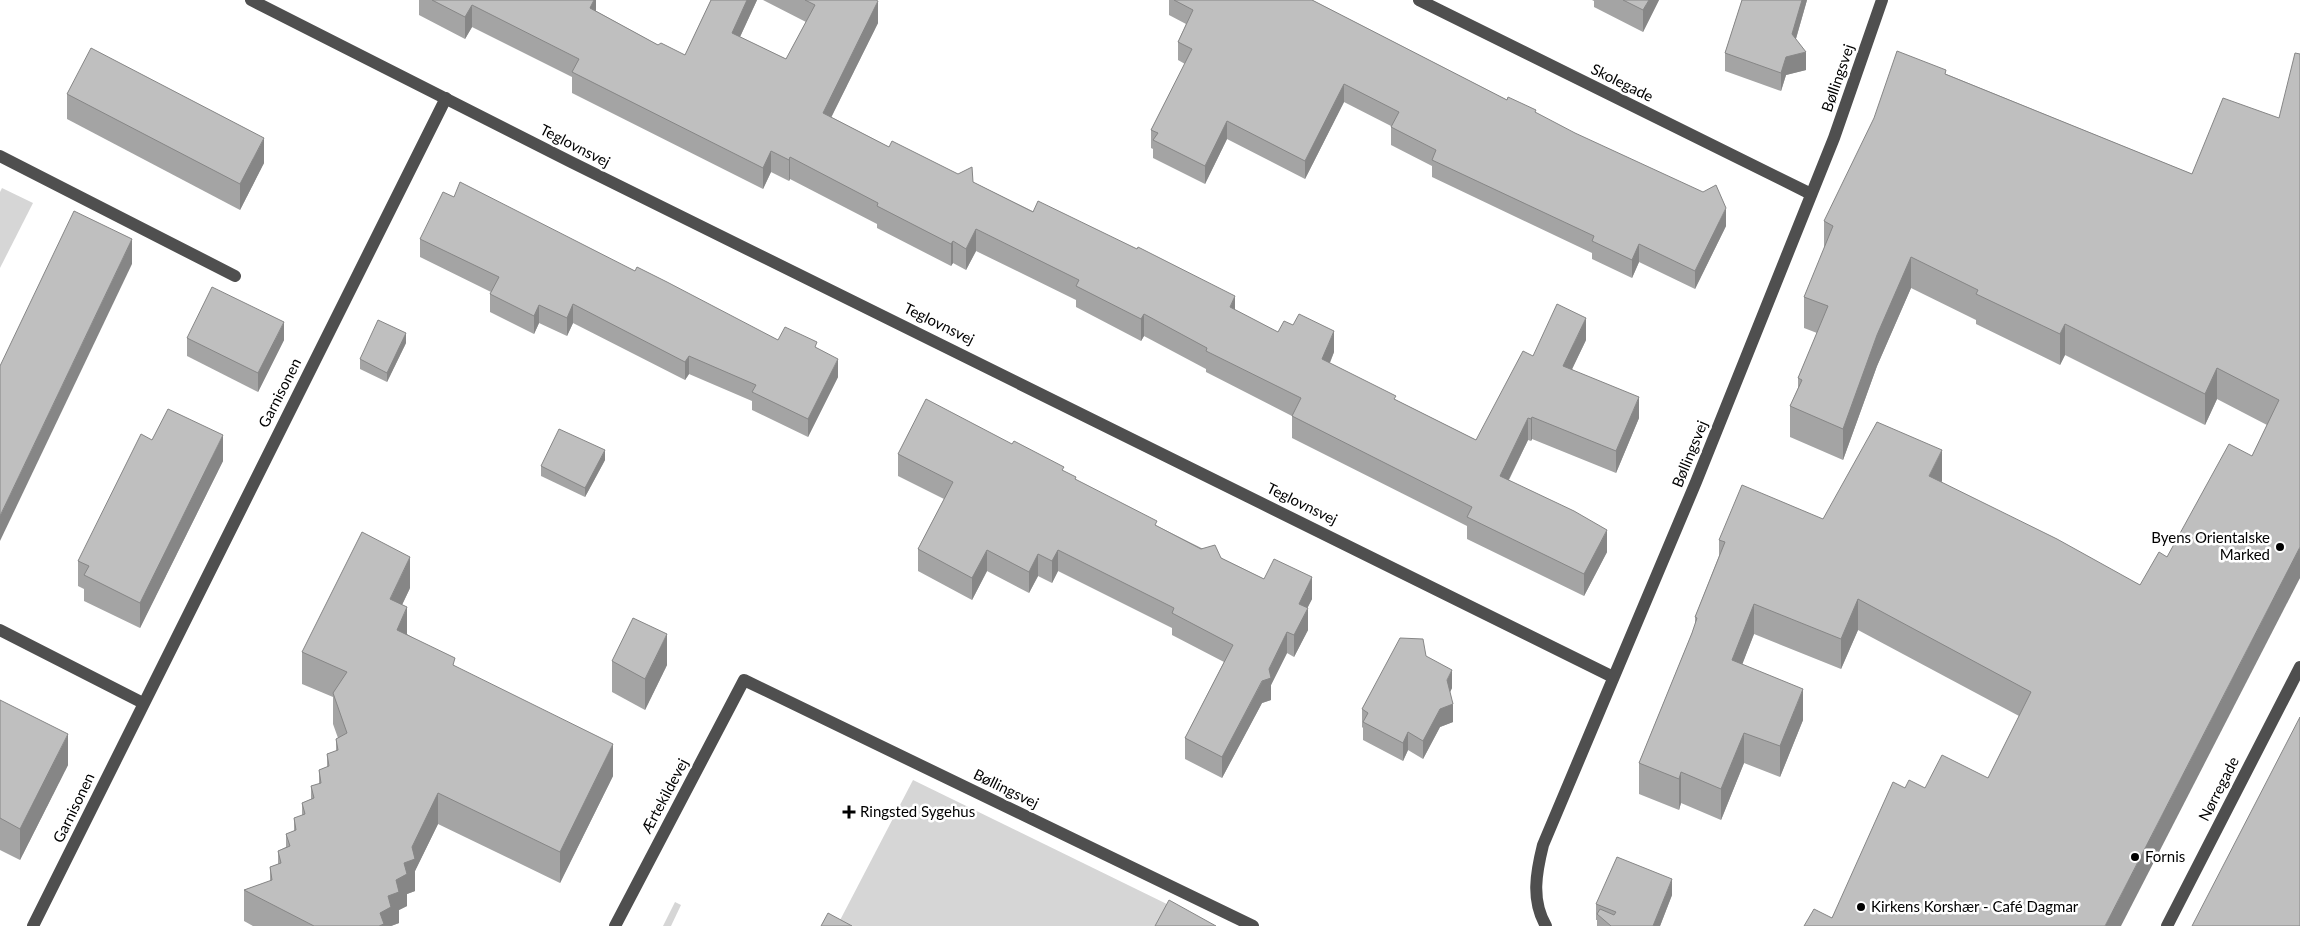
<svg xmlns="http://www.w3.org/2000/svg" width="2300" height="926" font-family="Lato,sans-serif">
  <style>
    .green { fill: #d6d6d6 }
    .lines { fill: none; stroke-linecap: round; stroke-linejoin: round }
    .minor { stroke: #4f4f4f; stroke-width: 12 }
    .wall { fill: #a4a4a4 }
    .shaded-wall { fill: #868686 }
    .building { fill: #bfbfbf; stroke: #868686 }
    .poi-dot { fill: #000; stroke: #fff; stroke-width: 2 }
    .labels { text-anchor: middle; stroke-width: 5; stroke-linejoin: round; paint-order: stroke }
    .street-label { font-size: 15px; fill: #000; stroke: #fff }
    .poi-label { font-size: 15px; fill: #000; stroke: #fff; text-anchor: start }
  </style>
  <rect width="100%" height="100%" fill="#fff"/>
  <g class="green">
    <polygon points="2,188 33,203 0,268 0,192"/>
    <polygon points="913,780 1175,908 1166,926 837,926"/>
    <polygon points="675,902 681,905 671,926 663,926"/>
  </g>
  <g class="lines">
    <g class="minor">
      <polyline points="251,0 571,162 1613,677"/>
      <polyline points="1419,0 1811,194"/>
      <polyline points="0,156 235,276"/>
      <polyline points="0,630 143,703"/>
      <polyline points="33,926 446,98"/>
      <polyline points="615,926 744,680 1253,926"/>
      <path d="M1546,926C1531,900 1536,873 1543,845L1696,482L1834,138L1882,0"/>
      <polyline points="2167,926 2300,667"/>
    </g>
  </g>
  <g class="wall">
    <polygon points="419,0 596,0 596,11 658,45 685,55 711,0 757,0 740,37 786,59 806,22 763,0 876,0 878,23 831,117 889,147 973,182 1235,310 1278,332 1334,352 1330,363 1396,400 1476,440 1533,356 1586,340 1572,369 1639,418 1616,473 1532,439 1531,441 1528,440 1509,480 1607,552 1584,596 1467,539 1467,526 1292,438 1292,416 1206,372 1206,369 1144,336 1141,341 1076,307 1076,300 976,251 966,270 953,263 951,266 877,228 877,224 790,179 789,181 771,172 763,189 572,93 572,77 472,27 465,39 419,15"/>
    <polygon points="1169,0 1312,0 1507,100 1536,113 1726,226 1695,289 1639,262 1632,278 1592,259 1592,253 1432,177 1432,166 1391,145 1391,126 1344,102 1305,179 1227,139 1205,184 1153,158 1153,149 1151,148 1151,130 1185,64 1178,60 1178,42 1186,24 1169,15"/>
    <polygon points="1592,0 1659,0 1643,32 1594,7 1594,1"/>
    <polygon points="1742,0 1807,0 1796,39 1806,70 1786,75 1781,91 1725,71 1725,53"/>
    <polygon points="1946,74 2192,174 2279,118 2300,578 1832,918 1905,788 1925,788 1988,778 2019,716 1858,630 1841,669 1754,634 1742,664 1803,720 1780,777 1744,763 1721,820 1681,803 1679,810 1639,794 1639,763 1692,633 1695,625 1695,617 1719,556 1719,540 1823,519 1942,481 1941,482 2140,585 2167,557 2252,456 2267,425 2217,399 2205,425 2065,355 2060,365 1976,324 1976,320 1911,288 1877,366 1843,460 1790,437 1790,406 1798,388 1798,378 1817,333 1804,328 1804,297 1824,249 1824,221"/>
    <polygon points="67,94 264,163 240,210 67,119"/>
    <polygon points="454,197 635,271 778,340 817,348 838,377 808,437 752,410 752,401 689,374 685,380 573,323 567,336 539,323 534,334 490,312 490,294 491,292 420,257 420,239"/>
    <polygon points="187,338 284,340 258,392 187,356"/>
    <polygon points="406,343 387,382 360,369 360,359"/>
    <polygon points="152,440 223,461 140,628 84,601 84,589 78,586 78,561"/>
    <polygon points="898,454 1064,471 1076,480 1157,526 1264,579 1312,599 1307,608 1308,630 1294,657 1287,653 1271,685 1271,700 1262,703 1222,778 1185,759 1185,738 1224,662 1172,635 1172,628 1058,571 1052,583 1038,576 1029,593 987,571 972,600 918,571 918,549 944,499 898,476"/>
    <polygon points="605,460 585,497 541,476 541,466"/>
    <polygon points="410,588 402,605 407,634 455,666 613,776 560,883 438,824 415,871 415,891 407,894 407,906 399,910 399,923 391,926 253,926 244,921 244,890 270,881 270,867 278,864 278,851 286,847 286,834 294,831 294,818 302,816 302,803 311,799 311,786 319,784 319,770 327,767 327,754 336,751 336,739 338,738 333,724 333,697 302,684 302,652"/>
    <polygon points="1426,656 1452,688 1450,692 1453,722 1440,727 1423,759 1408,750 1403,761 1363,740 1363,728 1362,727 1362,709"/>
    <polygon points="612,661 667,665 645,710 612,692"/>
    <polygon points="0,700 68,765 20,860 0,850"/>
    <polygon points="1672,895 1660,926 1597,926 1597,920 1596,920 1596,904"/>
  </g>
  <g class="shaded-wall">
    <polygon points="594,0 596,0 596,17 590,8"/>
    <polygon points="747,0 757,0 732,54 732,33"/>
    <polygon points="1649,0 1659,0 1643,32 1643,10"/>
    <polygon points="1802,0 1807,0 1792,52 1792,34"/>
    <polygon points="878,1 878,23 823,134 823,113"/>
    <polygon points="472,5 472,27 465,39 465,17"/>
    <polygon points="1806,52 1806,70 1786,75 1781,91 1781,73 1786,57"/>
    <polygon points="1344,84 1344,102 1305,179 1305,161"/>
    <polygon points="1227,121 1227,139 1205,184 1205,166"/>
    <polygon points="264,138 264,163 240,210 240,184"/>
    <polygon points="771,151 771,172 763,189 763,168"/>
    <polygon points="790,157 790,179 789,181 789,160"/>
    <polygon points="1726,208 1726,226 1695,289 1695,271"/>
    <polygon points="976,229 976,251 966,270 966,249"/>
    <polygon points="132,239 132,264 0,541 0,516"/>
    <polygon points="953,241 953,263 951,266 951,244"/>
    <polygon points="1639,244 1639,262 1632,278 1632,260"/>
    <polygon points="1911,257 1911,288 1877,366 1843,460 1843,429 1877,335"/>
    <polygon points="1235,296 1235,318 1230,307"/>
    <polygon points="573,304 573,323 567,336 567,318"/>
    <polygon points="539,305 539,323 534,334 534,316"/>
    <polygon points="1144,314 1144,336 1141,341 1141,319"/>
    <polygon points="1586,318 1586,340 1563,388 1563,366"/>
    <polygon points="284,322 284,340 258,392 258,373"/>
    <polygon points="2065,324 2065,355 2060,365 2060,334"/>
    <polygon points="1334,331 1334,352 1322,381 1322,359"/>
    <polygon points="406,333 406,343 387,382 387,373"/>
    <polygon points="689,356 689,374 685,380 685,362"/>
    <polygon points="838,359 838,377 808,437 808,419"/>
    <polygon points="2217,368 2217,399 2205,425 2205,394"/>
    <polygon points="1639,397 1639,418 1616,473 1616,451"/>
    <polygon points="1532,417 1532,439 1531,441 1531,419"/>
    <polygon points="1528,418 1528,440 1500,497 1500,476"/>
    <polygon points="223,435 223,461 140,628 140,603"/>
    <polygon points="605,450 605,460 585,497 585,488"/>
    <polygon points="1942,450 1942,481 1929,506 1929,476"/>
    <polygon points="1607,530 1607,552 1584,596 1584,574"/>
    <polygon points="2300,547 2300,578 2121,926 2105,926"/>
    <polygon points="987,550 987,571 972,600 972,578"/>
    <polygon points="1058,550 1058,571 1052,583 1052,561"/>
    <polygon points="1038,554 1038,576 1029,593 1029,572"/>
    <polygon points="410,557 410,588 390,630 390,599"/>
    <polygon points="1312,577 1312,599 1299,625 1299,604"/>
    <polygon points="1858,599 1858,630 1841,669 1841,639"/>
    <polygon points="1754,604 1754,634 1732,691 1732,660"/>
    <polygon points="407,607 407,638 397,630"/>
    <polygon points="1308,608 1308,630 1294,657 1294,635"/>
    <polygon points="1287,632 1287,653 1271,685 1271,700 1262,703 1222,778 1222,757 1269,669"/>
    <polygon points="667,634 667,665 645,710 645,679"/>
    <polygon points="1452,670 1452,688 1447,698 1447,680"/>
    <polygon points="1803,689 1803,720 1780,777 1780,746"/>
    <polygon points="1453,704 1453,722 1440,727 1423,759 1423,741 1440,709"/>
    <polygon points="1408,732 1408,750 1403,761 1403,743"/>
    <polygon points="1744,733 1744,763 1721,820 1721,789"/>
    <polygon points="68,734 68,765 20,860 20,829"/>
    <polygon points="613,744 613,776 560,883 560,852"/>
    <polygon points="1681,772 1681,803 1679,810 1679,779"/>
    <polygon points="438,793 438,824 415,871 415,891 407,894 407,906 399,910 399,923 391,926 379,926 380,913"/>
    <polygon points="1672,879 1672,895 1660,926 1653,926"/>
  </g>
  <g class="building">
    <polygon points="432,0 594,0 590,8 658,45 661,43 685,55 711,0 747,0 732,33 786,59 815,5 805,0 876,0 878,1 823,113 889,147 892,141 958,174 972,167 973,182 1033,212 1038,201 1137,249 1138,247 1235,296 1230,307 1278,332 1284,321 1293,325 1299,314 1334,331 1322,359 1396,396 1394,399 1476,440 1523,351 1533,356 1557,304 1586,318 1563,366 1639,397 1616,451 1532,417 1531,419 1528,418 1500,476 1574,511 1607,530 1584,574 1467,517 1472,507 1292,416 1301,398 1206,351 1207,348 1144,314 1141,319 1076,286 1079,280 976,229 966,249 953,241 951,244 877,206 878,203 790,157 789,160 771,151 763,168 572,72 579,59 472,5 465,17"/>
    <polygon points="1174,0 1312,0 1507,100 1508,97 1536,110 1535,112 1575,133 1703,192 1716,185 1726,208 1695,271 1639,244 1632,260 1592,241 1594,236 1432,160 1436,150 1391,127 1399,112 1344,84 1305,161 1227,121 1205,166 1153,140 1158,133 1151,130 1192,49 1178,42 1193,10"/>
    <polygon points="1623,0 1649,0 1643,10"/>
    <polygon points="1742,0 1802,0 1792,34 1806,52 1786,57 1781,73 1725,53"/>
    <polygon points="91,48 264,138 240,184 67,94"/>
    <polygon points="1897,51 1946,70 1945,74 2192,174 2223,98 2279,118 2295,53 2300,54 2300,547 2105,926 1804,926 1814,909 1832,918 1893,782 1905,788 1909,780 1925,788 1942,755 1988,778 2031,692 1858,599 1841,639 1754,604 1732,660 1803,689 1780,746 1744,733 1721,789 1681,772 1679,779 1639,763 1692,633 1697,618 1695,617 1725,542 1719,540 1742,485 1823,519 1877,422 1942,450 1929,476 2057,539 2140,585 2159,552 2167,557 2229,444 2252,456 2279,400 2217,368 2205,394 2065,324 2060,334 1976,294 1978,290 1911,257 1877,335 1843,429 1790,406 1802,380 1798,378 1828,306 1804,297 1833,226 1824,221 1874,118"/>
    <polygon points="460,182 635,271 637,267 667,282 778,340 785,327 817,342 815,347 838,359 808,419 752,392 756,385 689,356 685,362 573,304 567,318 539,305 534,316 490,294 499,277 420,239 443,192 454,197"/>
    <polygon points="74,211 132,239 0,516 0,366"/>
    <polygon points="212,287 284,322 258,373 187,338"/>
    <polygon points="378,320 406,333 387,373 360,359"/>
    <polygon points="926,399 1012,444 1014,441 1064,467 1062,470 1076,477 1075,479 1157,521 1155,525 1201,549 1215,545 1221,558 1264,579 1274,559 1312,577 1299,604 1308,608 1294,635 1287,632 1269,669 1271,678 1262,681 1222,757 1185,738 1233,645 1172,613 1174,608 1058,550 1052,561 1038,554 1029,572 987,550 972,578 918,549 953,482 898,454"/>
    <polygon points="168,409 223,435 140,603 84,575 89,566 78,561 141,434 152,440"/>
    <polygon points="559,429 605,450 585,488 541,466"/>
    <polygon points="362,532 410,557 390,599 407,607 397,630 455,658 453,665 613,744 560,852 438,793 412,847 415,859 404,863 407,874 396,880 399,892 388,896 391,907 380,913 384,924 379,926 314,926 244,890 272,880 270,867 281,863 278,851 290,846 286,834 296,830 294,818 305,814 302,803 314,798 311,786 321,783 319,770 329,766 327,754 338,750 336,739 347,733 333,693 347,672 302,652"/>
    <polygon points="633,618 667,634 645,679 612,661"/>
    <polygon points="1400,638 1423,639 1426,656 1452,670 1447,680 1453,704 1440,709 1423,741 1408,732 1403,743 1363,722 1368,713 1362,709"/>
    <polygon points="0,700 68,734 20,829 0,818"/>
    <polygon points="2300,717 2300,926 2192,926"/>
    <polygon points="1617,857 1672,879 1653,926 1611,926 1597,914 1600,909 1614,915 1616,912 1596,904"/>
    <polygon points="1169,900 1216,926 1155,926"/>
    <polygon points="828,913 852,926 821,926"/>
  </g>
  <g class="poi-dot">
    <circle cx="2280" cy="547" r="5"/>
    <path d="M846.5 804.5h5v5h5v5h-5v5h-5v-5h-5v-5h5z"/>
    <circle cx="2135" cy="857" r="5"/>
    <circle cx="1861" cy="907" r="5"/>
  </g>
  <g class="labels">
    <g class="street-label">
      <text transform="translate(1838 78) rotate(-71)" y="5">Bøllingsvej</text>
      <text transform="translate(1622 83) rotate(26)" y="5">Skolegade</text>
      <text transform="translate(575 146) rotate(27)" y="5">Teglovnsvej</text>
      <text transform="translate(939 324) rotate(26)" y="5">Teglovnsvej</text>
      <text transform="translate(280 393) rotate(-63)" y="5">Garnisonen</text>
      <text transform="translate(1690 454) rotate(-68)" y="5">Bøllingsvej</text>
      <text transform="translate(1302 504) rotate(26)" y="5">Teglovnsvej</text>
      <text transform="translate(1006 789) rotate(26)" y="5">Bøllingsvej</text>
      <text transform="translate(2219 789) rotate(-63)" y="5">Nørregade</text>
      <text transform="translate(665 796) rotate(-62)" y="5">Ærtekildevej</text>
      <text transform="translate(74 808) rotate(-64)" y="5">Garnisonen</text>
    </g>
    <g class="poi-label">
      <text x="2270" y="543" text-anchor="end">Byens Orientalske<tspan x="2270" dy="17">Marked</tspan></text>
      <text x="860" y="817">Ringsted Sygehus</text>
      <text x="2145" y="862">Fornis</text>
      <text x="1871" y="912">Kirkens Korshær - Café Dagmar</text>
    </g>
  </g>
</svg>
